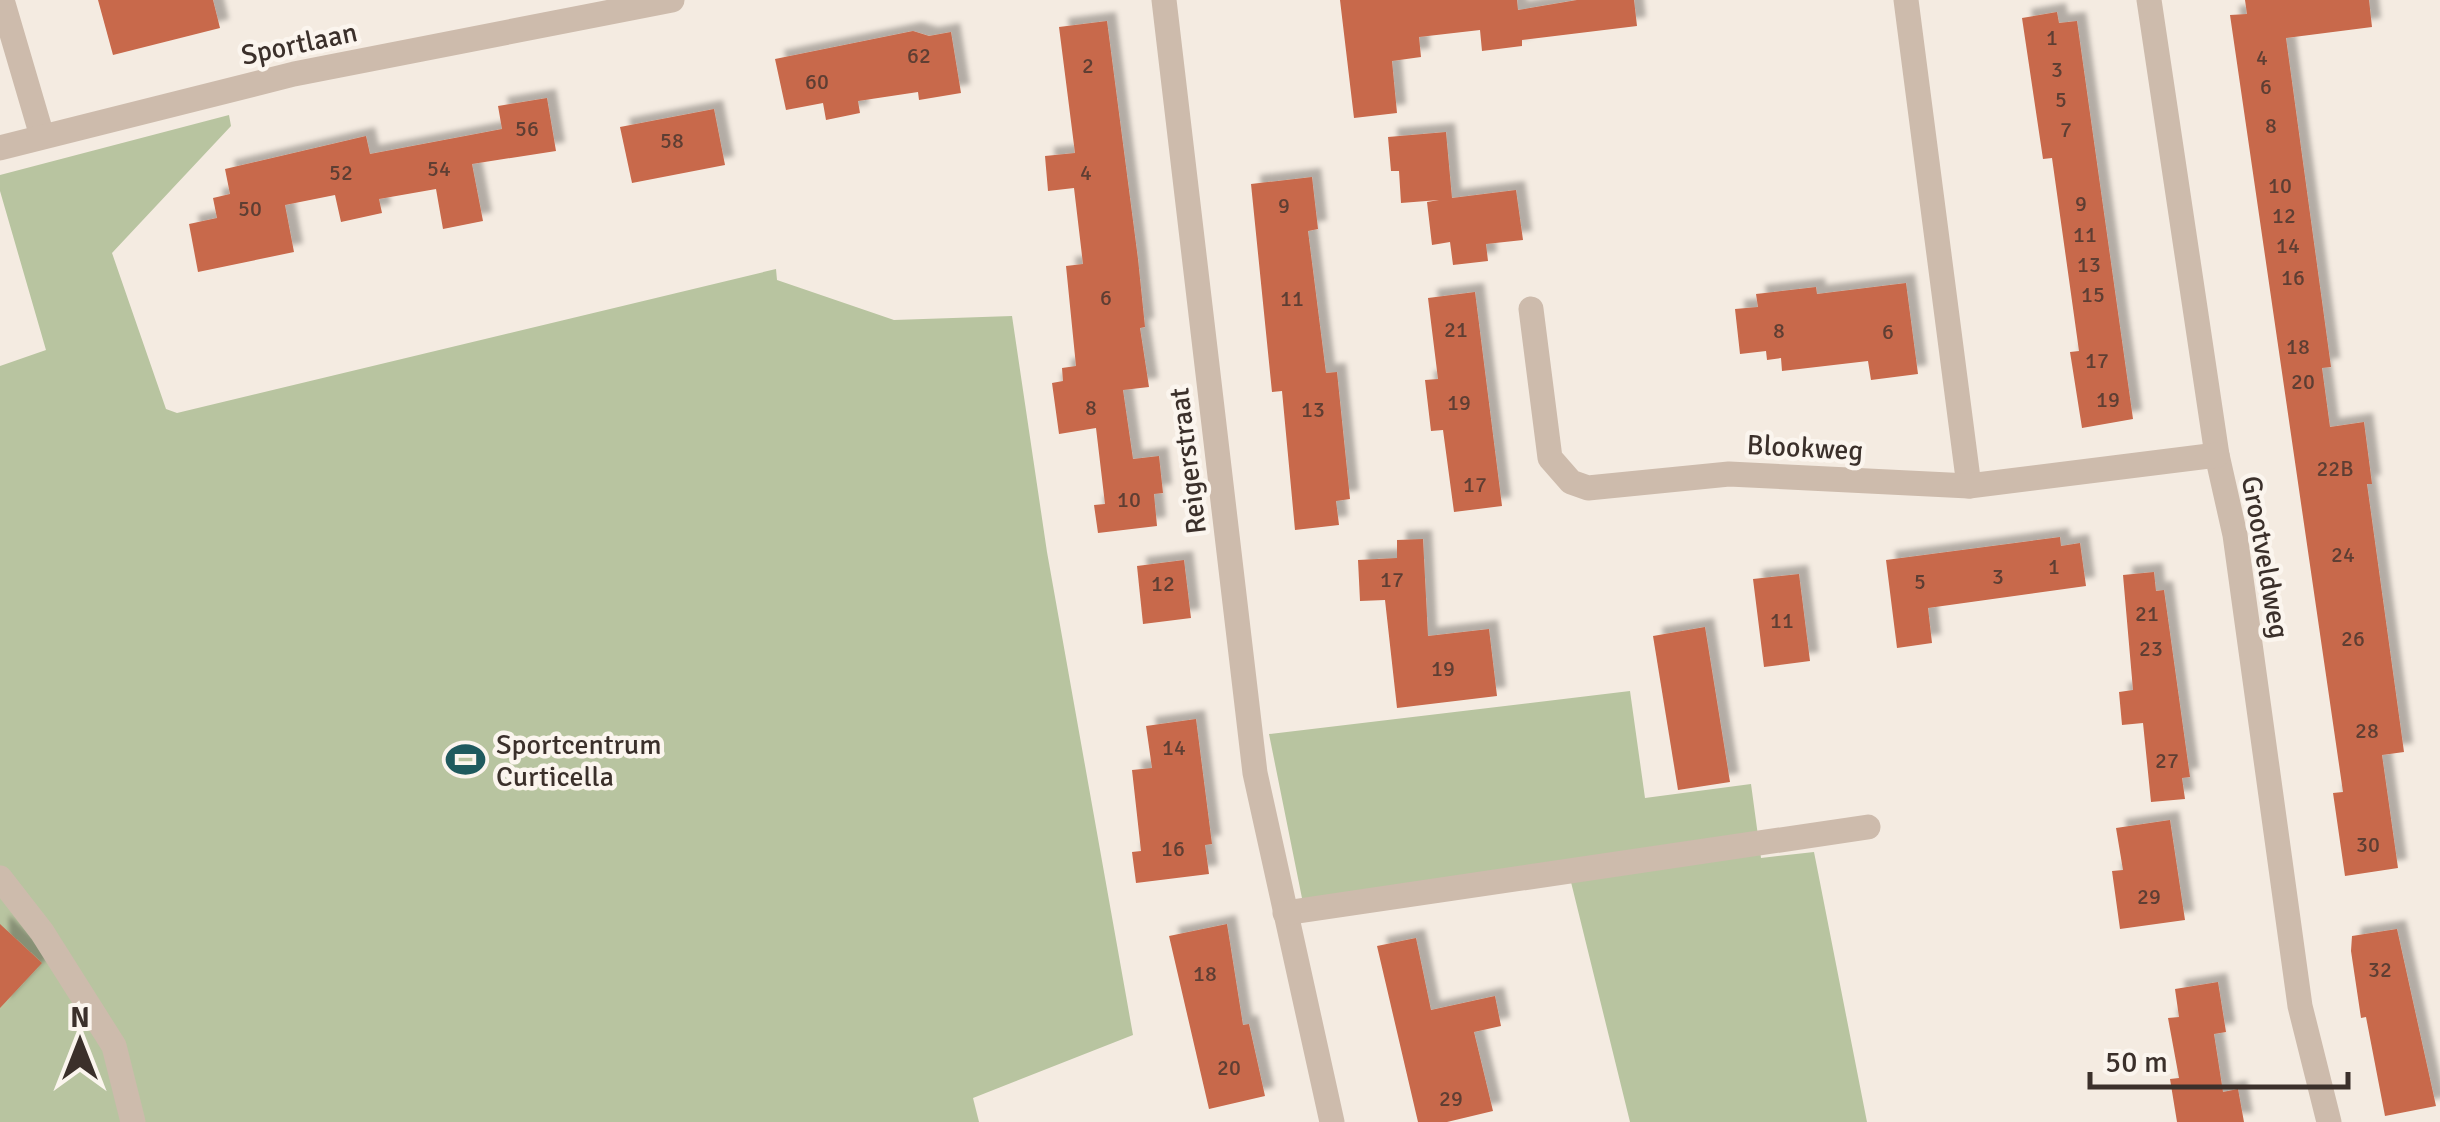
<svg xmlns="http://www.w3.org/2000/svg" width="2440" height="1122" font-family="Signika,sans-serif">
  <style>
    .green { fill: #b8c4a0 }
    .building { fill: #c8694b; filter: url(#shadow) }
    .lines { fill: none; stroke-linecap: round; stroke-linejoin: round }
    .minor { stroke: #cdbbac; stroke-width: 25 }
    .labels { text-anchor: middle; stroke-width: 9; stroke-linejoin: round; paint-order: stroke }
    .number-label { font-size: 22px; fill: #5e3e33 }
    .street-label { font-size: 28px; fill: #3b302b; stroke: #fbf5ee }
    .poi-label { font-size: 28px; fill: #3b302b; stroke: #fbf5ee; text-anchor: start }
  </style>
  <defs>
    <filter id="shadow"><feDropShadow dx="9" dy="-9" stdDeviation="2.5" flood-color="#0004"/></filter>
  </defs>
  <rect width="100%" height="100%" fill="#f4ebe1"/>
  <g class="green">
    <polygon points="229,115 231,126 112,253 166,409 177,413 776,269 777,280 894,320 1012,316 1047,552 1133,1035 973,1098 979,1122 0,1122 0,366 46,350 0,191 0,175"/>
    <polygon points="1630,691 1645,798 1751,784 1761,858 1814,852 1867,1122 1630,1122 1570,878 1306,918 1269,734"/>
  </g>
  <g class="building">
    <polygon points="98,0 213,0 220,28 113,55"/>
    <polygon points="1340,0 1517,0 1518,10 1577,0 1634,0 1637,26 1522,40 1522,46 1482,51 1480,30 1419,37 1421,57 1392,61 1397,113 1354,118"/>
    <polygon points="2245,0 2369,0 2372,27 2286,38 2331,367 2322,368 2330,427 2364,422 2372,484 2367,484 2404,752 2382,755 2398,868 2345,876 2333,793 2343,792 2230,15 2247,14"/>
    <polygon points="2057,12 2059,23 2077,21 2133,419 2082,428 2070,352 2079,351 2052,158 2043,159 2022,18"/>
    <polygon points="1107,21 1138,259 1145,327 1140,328 1149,387 1123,390 1133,459 1159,456 1163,493 1154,494 1157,526 1098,533 1094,505 1105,504 1096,428 1059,434 1052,383 1063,381 1062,368 1076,366 1066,266 1083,264 1074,188 1048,191 1045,156 1075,153 1059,27"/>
    <polygon points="913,31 929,36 951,32 961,93 919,100 918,92 858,101 860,113 826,120 823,103 786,110 775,59"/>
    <polygon points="547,98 556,151 472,164 483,221 443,229 436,189 379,199 382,213 341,222 335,195 285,205 294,252 198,272 189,224 217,218 213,198 230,194 225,169 366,136 370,154 502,129 498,106"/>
    <polygon points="714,109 725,165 632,183 620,127"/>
    <polygon points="1446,132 1452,198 1516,190 1523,240 1486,244 1488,261 1453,265 1450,242 1432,245 1427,202 1439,200 1401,203 1399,171 1391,171 1388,137"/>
    <polygon points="1312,177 1318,229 1308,231 1326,373 1337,372 1350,499 1336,501 1339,525 1295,530 1282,391 1272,392 1251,184"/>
    <polygon points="1906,283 1918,374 1871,380 1868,361 1782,371 1781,358 1767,360 1766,351 1740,354 1735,309 1758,307 1756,294 1816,287 1817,294"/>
    <polygon points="1475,292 1502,506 1454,512 1443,430 1431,431 1425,380 1438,379 1428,298"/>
    <polygon points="2060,537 2061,546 2080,543 2086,586 1928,608 1932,643 1897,648 1886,560"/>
    <polygon points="1423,539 1428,636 1489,629 1497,696 1397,708 1385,600 1360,601 1358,560 1397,558 1397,540"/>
    <polygon points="1184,560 1191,618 1143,624 1137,566"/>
    <polygon points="2154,572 2156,591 2164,590 2190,777 2182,778 2185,799 2151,802 2143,723 2122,725 2119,692 2133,690 2123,575"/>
    <polygon points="1799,574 1810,661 1764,667 1753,579"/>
    <polygon points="1705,627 1730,782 1678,790 1653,636"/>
    <polygon points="1196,719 1212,844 1205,845 1209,874 1136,883 1132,852 1141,851 1132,770 1152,768 1146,726"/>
    <polygon points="2170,820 2185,920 2120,929 2112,871 2123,870 2116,828"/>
    <polygon points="0,924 42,963 0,1008"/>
    <polygon points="1227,924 1243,1025 1249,1024 1265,1096 1209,1109 1169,936"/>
    <polygon points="2397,929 2436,1106 2385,1116 2366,1017 2361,1018 2351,951 2352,936"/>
    <polygon points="1416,938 1431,1010 1495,996 1501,1026 1474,1032 1493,1111 1447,1122 1418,1122 1377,946"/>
    <polygon points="2218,982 2226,1032 2214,1034 2223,1092 2238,1089 2244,1122 2177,1122 2170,1079 2179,1078 2168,1018 2179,1017 2175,989"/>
  </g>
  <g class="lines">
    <g class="minor">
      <polyline points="2,0 42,136"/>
      <polyline points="1164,0 1255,773 1332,1122"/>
      <polyline points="1906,0 1969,486"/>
      <polyline points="2149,0 2217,455 2235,535 2300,1006 2329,1122"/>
      <polyline points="0,148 294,74 672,0"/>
      <polyline points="1531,309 1550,458 1571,482 1588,488 1729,474 1969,486 2217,455"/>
      <polyline points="0,878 42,932 114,1046 133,1122"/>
      <polyline points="1285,913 1868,827"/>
    </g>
  </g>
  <defs>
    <symbol id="stadium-bare" viewBox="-9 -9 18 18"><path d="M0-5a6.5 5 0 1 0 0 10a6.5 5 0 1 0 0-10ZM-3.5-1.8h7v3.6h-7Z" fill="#1f5a5e" stroke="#fbf5ee" stroke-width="2.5" paint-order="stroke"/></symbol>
  </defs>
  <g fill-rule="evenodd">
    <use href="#stadium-bare" x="438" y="732" width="55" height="55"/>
  </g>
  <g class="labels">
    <g class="number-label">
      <text x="2052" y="45">1</text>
      <text x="919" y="63">62</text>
      <text x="2262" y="65">4</text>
      <text x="1088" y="73">2</text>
      <text x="2057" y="77">3</text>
      <text x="817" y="89">60</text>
      <text x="2266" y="94">6</text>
      <text x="2061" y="107">5</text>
      <text x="2271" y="133">8</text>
      <text x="527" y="136">56</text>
      <text x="2066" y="137">7</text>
      <text x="672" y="148">58</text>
      <text x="439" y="176">54</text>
      <text x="341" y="180">52</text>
      <text x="1086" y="180">4</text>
      <text x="2280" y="193">10</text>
      <text x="2081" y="211">9</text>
      <text x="1284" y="213">9</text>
      <text x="250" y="216">50</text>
      <text x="2284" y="223">12</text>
      <text x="2085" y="242">11</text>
      <text x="2288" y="253">14</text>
      <text x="2089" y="272">13</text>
      <text x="2293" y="285">16</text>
      <text x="2093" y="302">15</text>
      <text x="1106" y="305">6</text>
      <text x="1292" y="306">11</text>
      <text x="1456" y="337">21</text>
      <text x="1779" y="338">8</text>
      <text x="1888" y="339">6</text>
      <text x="2298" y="354">18</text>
      <text x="2097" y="368">17</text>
      <text x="2303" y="389">20</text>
      <text x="2108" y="407">19</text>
      <text x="1459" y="410">19</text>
      <text x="1091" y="415">8</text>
      <text x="1313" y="417">13</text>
      <text x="2335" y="476">22B</text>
      <text x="1475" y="492">17</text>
      <text x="1129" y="507">10</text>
      <text x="2343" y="562">24</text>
      <text x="2054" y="574">1</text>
      <text x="1998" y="584">3</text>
      <text x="1392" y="587">17</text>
      <text x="1920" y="589">5</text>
      <text x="1163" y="591">12</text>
      <text x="2147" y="621">21</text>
      <text x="1782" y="628">11</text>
      <text x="2353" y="646">26</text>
      <text x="2151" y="656">23</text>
      <text x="1443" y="676">19</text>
      <text x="2367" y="738">28</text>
      <text x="1174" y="755">14</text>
      <text x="2167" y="768">27</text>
      <text x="2368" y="852">30</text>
      <text x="1173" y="856">16</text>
      <text x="2149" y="904">29</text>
      <text x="2380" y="977">32</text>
      <text x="1205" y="981">18</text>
      <text x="1229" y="1075">20</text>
      <text x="1451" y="1106">29</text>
    </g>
    <g class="street-label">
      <text transform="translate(299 43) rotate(-12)" y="10">Sportlaan</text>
      <text transform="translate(1805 447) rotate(3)" y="10">Blookweg</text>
      <text transform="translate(1187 461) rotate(-97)" y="10">Reigerstraat</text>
      <text transform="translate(2266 557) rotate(80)" y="10">Grootveldweg</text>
    </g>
    <g class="poi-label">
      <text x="496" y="754">Sportcentrum<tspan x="496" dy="32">Curticella</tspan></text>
    </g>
  </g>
  <g transform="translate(80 1042)" stroke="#fbf5ee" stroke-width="8" paint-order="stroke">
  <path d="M0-8L18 38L0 25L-18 38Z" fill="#3b302b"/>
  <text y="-15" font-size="28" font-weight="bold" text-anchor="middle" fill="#3b302b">N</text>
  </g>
  <path d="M2090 1072v15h258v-15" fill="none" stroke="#3b302b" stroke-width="5"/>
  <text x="2105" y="1072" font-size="30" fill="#3b302b" stroke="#fbf5ee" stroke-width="8" paint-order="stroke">50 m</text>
</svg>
